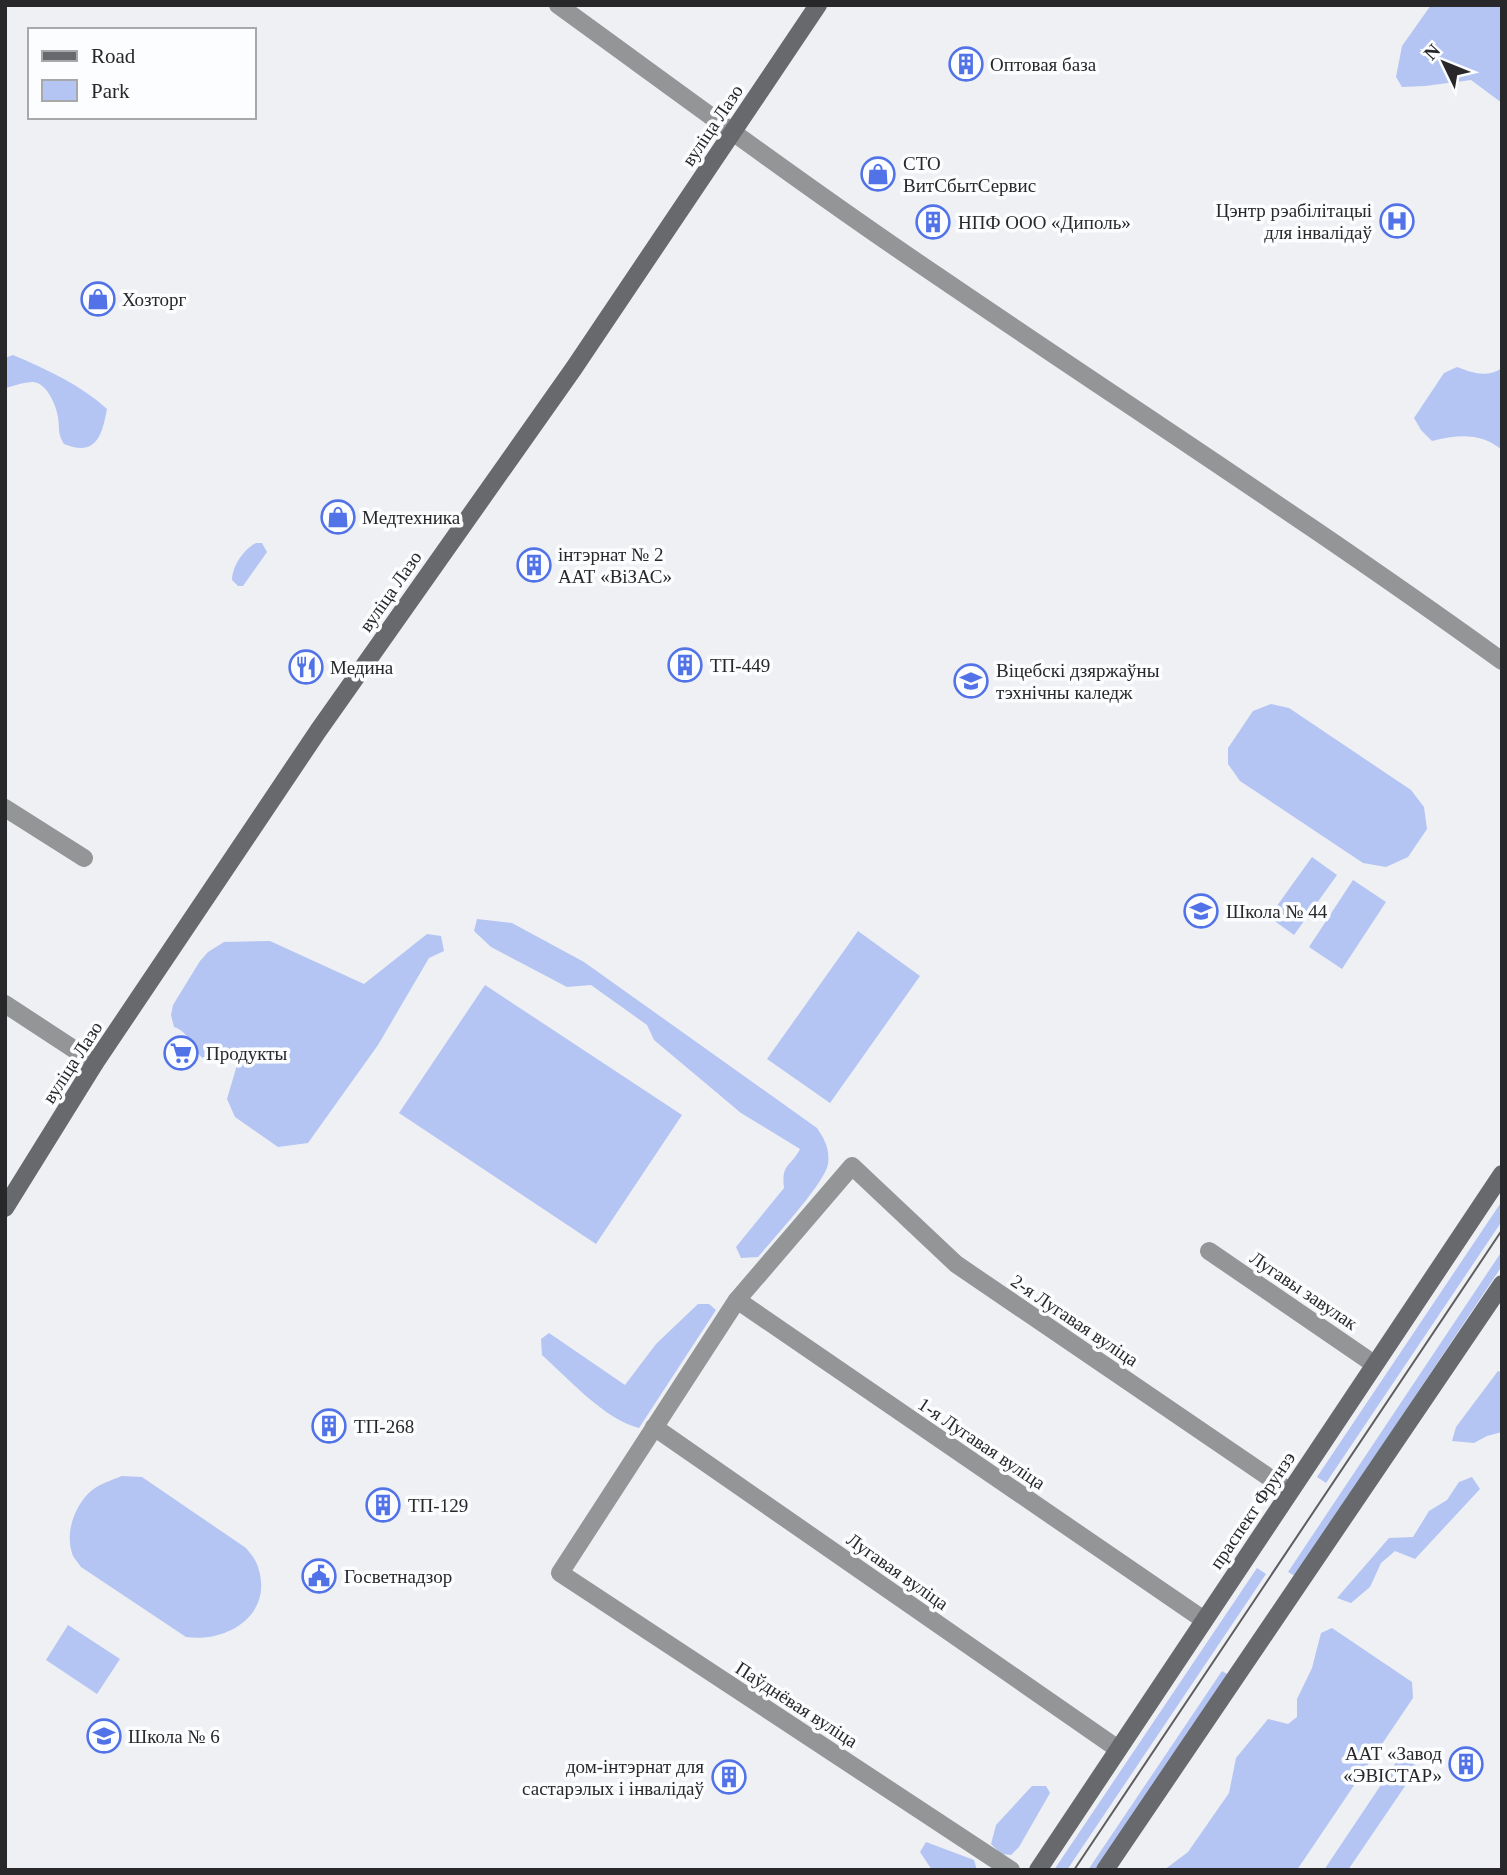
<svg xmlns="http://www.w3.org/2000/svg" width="1507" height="1875" font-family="Georgia,serif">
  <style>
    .green { fill: #b4c5f3 }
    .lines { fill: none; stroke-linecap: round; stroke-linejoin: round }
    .street { stroke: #949596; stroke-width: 18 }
    .secondary { stroke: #68696c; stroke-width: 18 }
    .tram { stroke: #5e5e61; stroke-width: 2 }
    .labels { text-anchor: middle; stroke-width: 7; stroke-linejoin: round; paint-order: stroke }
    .poi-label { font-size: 19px; fill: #28282a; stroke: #fcfdff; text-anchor: start }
    .street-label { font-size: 19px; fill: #28282a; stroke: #fcfdff }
  </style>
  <rect width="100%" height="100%" fill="#eef0f4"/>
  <g class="green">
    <polygon points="1431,5 1502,7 1502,103 1471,80 1425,86 1402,87 1396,77 1402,46"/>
    <path d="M13,355C46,369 81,385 107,409C102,436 96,457 64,444C57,432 60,430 58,417C56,405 47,383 33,382C24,382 14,386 5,388V358Z"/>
    <path d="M1457,367C1473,373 1487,378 1502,368V450C1480,432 1458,435 1432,441L1421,430L1414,418L1444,373Z"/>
    <path d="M256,543H262L267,552L243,586H238L232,580C232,566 244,549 256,543Z"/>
    <polygon points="1271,704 1289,708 1411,790 1424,807 1427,829 1408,857 1386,867 1363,863 1240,781 1228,764 1228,748 1253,711"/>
    <polygon points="1312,857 1337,875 1294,935 1269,917"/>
    <polygon points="1353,880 1386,902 1342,969 1309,947"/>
    <path d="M477,919L512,923L584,962L817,1128C825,1140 830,1149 828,1164C825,1183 772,1240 758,1257L741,1258L736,1247L784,1188C781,1163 791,1167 800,1149L741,1113L654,1040L647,1025L591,985L567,987L491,947L474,931Z"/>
    <polygon points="858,931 920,976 830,1103 767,1059"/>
    <path d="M427,934L441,936L444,951L429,958L378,1045L308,1143L278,1147L235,1117L227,1099L237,1065L236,1054L226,1047C218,1050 213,1056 205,1060C192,1050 190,1032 174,1027L171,1015L173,1005L200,961L208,952L224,942L270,941L364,984Z"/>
    <polygon points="485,985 682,1115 596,1244 399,1113"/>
    <polygon points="1502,1201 1502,1221 1326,1483 1317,1477"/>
    <polygon points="1502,1251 1502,1266 1295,1576 1288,1572"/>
    <path d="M698,1304H709L716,1310L639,1428C604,1419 569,1379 542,1355L541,1339L549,1333L625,1385L656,1344Z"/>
    <polygon points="1498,1371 1502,1373 1502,1432 1487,1436 1474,1443 1452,1441 1456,1427"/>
    <path d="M122,1476L142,1477L246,1548C251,1554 256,1560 258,1567C274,1615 227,1643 186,1637L81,1567C78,1562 73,1558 72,1553C65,1532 75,1505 91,1491C99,1484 112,1480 122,1476Z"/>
    <polygon points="1472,1477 1480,1489 1415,1559 1395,1551 1381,1563 1370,1587 1351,1603 1337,1598 1389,1538 1413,1537 1429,1511 1447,1500 1459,1482"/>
    <polygon points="1257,1568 1266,1574 1067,1870 1054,1870"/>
    <polygon points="68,1625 120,1659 97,1694 46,1660"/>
    <polygon points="1332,1628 1412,1682 1413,1698 1297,1870 1164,1870 1188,1852 1229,1793 1236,1758 1268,1719 1288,1724 1297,1717 1297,1699 1312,1668 1321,1633"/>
    <polygon points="1222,1671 1229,1675 1099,1870 1088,1870"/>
    <polygon points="1401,1755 1418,1767 1348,1870 1324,1870"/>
    <polygon points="1032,1786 1046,1786 1050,1793 1019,1847 1011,1855 1001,1854 991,1844 996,1825"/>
    <polygon points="926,1842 974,1860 977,1870 932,1870 920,1852"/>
  </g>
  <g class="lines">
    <g class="street">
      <path d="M558,5C685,97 810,190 939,277C1127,405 1318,528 1502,661"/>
      <polyline points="5,808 84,858"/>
      <polyline points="5,1004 95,1063"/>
      <polyline points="1209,1251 1374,1364"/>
      <polyline points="737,1300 1204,1620"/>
      <polyline points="654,1427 1118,1749"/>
      <polyline points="1011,1870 560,1573 737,1300 852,1166 956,1264 1289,1491"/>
    </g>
    <g class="secondary">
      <polyline points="5,1208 95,1063 318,731 574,368 818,5"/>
      <polyline points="1038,1870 1502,1174"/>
      <polyline points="1105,1870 1502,1284"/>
    </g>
    <polyline class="tram" points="1074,1870 1502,1230"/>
  </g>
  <defs>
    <symbol id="building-ring" viewBox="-11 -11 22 22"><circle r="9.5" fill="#fcfdff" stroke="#5273e8" stroke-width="1.5"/><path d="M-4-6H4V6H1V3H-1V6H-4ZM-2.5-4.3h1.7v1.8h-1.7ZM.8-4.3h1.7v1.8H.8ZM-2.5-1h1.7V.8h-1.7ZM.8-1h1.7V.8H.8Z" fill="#5273e8"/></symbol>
    <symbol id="shop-ring" viewBox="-11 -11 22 22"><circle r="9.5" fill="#fcfdff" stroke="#5273e8" stroke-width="1.5"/><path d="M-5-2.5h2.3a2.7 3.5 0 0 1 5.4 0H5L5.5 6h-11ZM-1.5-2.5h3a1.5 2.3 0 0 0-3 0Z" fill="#5273e8"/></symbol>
    <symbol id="hospital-ring" viewBox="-11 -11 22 22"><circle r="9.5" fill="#fcfdff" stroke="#5273e8" stroke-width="1.5"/><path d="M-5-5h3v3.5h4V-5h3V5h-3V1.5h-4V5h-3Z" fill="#5273e8"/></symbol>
    <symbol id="restaurant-ring" viewBox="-11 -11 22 22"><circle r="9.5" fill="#fcfdff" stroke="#5273e8" stroke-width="1.5"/><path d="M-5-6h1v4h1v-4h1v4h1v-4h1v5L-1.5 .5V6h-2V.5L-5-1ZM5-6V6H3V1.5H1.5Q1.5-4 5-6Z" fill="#5273e8"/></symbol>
    <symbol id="university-ring" viewBox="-11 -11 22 22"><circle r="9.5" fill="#fcfdff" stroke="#5273e8" stroke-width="1.5"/><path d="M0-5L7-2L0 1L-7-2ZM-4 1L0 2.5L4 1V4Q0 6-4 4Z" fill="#5273e8"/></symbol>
    <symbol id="school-ring" viewBox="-11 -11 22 22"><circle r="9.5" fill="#fcfdff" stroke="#5273e8" stroke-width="1.5"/><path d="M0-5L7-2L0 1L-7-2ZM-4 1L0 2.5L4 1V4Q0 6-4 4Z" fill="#5273e8"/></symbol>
    <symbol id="supermarket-ring" viewBox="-11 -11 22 22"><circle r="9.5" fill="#fcfdff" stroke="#5273e8" stroke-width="1.5"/><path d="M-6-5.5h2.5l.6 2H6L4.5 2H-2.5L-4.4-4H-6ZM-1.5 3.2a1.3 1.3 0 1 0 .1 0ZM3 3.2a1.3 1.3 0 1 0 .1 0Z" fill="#5273e8"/></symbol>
    <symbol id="civic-ring" viewBox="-11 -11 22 22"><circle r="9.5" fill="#fcfdff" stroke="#5273e8" stroke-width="1.5"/><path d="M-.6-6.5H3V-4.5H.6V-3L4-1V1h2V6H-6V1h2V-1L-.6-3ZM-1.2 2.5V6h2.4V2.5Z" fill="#5273e8"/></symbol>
  </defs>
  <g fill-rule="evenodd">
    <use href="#building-ring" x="947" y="45" width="38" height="38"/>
    <use href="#shop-ring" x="859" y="155" width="38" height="38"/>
    <use href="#hospital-ring" x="1378" y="202" width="38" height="38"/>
    <use href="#building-ring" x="914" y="203" width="38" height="38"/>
    <use href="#shop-ring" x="79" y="280" width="38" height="38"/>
    <use href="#shop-ring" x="319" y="498" width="38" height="38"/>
    <use href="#building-ring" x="515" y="546" width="38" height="38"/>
    <use href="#building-ring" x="666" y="646" width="38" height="38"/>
    <use href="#restaurant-ring" x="287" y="648" width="38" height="38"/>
    <use href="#university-ring" x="952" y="662" width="38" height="38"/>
    <use href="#school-ring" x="1182" y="892" width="38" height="38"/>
    <use href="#supermarket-ring" x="162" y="1034" width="38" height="38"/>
    <use href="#building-ring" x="310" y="1407" width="38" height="38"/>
    <use href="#building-ring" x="364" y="1486" width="38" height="38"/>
    <use href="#civic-ring" x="300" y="1557" width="38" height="38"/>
    <use href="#school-ring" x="85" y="1717" width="38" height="38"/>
    <use href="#building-ring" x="1447" y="1745" width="38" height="38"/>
    <use href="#building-ring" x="710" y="1758" width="38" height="38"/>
  </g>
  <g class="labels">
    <g class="poi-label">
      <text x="990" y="71">Оптовая база</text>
      <text x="903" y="170">СТО<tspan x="903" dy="22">ВитСбытСервис</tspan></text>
      <text x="1372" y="217" text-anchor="end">Цэнтр рэабілітацыі<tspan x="1372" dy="22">для інвалідаў</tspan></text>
      <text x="958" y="229">НПФ ООО «Диполь»</text>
      <text x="122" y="306">Хозторг</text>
      <text x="362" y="524">Медтехника</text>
      <text x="558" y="561">інтэрнат № 2<tspan x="558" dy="22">ААТ «ВіЗАС»</tspan></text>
      <text x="710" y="672">ТП-449</text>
      <text x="330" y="674">Медина</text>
      <text x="996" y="677">Віцебскі дзяржаўны<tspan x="996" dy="22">тэхнічны каледж</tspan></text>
      <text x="1226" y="918">Школа № 44</text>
      <text x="206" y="1060">Продукты</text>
      <text x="354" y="1433">ТП-268</text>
      <text x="408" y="1512">ТП-129</text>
      <text x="344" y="1583">Госветнадзор</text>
      <text x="128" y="1743">Школа № 6</text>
      <text x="1442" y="1760" text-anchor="end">ААТ «Завод<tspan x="1442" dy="22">«ЭВІСТАР»</tspan></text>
      <text x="704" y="1773" text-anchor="end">дом-інтэрнат для<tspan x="704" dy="22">састарэлых і інвалідаў</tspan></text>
    </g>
    <g class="street-label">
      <text transform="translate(712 125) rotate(-56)" y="7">вуліца Лазо</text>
      <text transform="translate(390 591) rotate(-55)" y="7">вуліца Лазо</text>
      <text transform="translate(72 1062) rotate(-57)" y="7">вуліца Лазо</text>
      <text transform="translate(1304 1290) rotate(34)" y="7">Лугавы завулак</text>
      <text transform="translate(1075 1320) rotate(34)" y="7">2-я Лугавая вуліца</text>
      <text transform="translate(982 1443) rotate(34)" y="7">1-я Лугавая вуліца</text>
      <text transform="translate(1252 1510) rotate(-56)" y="7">праспект Фрунзэ</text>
      <text transform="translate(898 1571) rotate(35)" y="7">Лугавая вуліца</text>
      <text transform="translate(797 1704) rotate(33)" y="7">Паўднёвая вуліца</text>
    </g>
  </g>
  <rect width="1507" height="1875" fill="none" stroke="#28282a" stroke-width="14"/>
  <rect x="28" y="28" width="228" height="91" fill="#fcfdff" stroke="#a7a8aa" stroke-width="2"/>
  <rect x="42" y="51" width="35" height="10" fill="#68696c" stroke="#a7a8aa" stroke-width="2"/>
  <text x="91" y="63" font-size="21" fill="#28282a">Road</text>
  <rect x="42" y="80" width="35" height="21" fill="#b4c5f3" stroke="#a7a8aa" stroke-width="2"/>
  <text x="91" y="98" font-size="21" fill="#28282a">Park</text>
  <g transform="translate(1444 63) rotate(313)" stroke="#fcfdff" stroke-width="5" paint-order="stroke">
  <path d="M0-5L12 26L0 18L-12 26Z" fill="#28282a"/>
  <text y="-10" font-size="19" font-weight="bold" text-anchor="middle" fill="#28282a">N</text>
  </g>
</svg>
